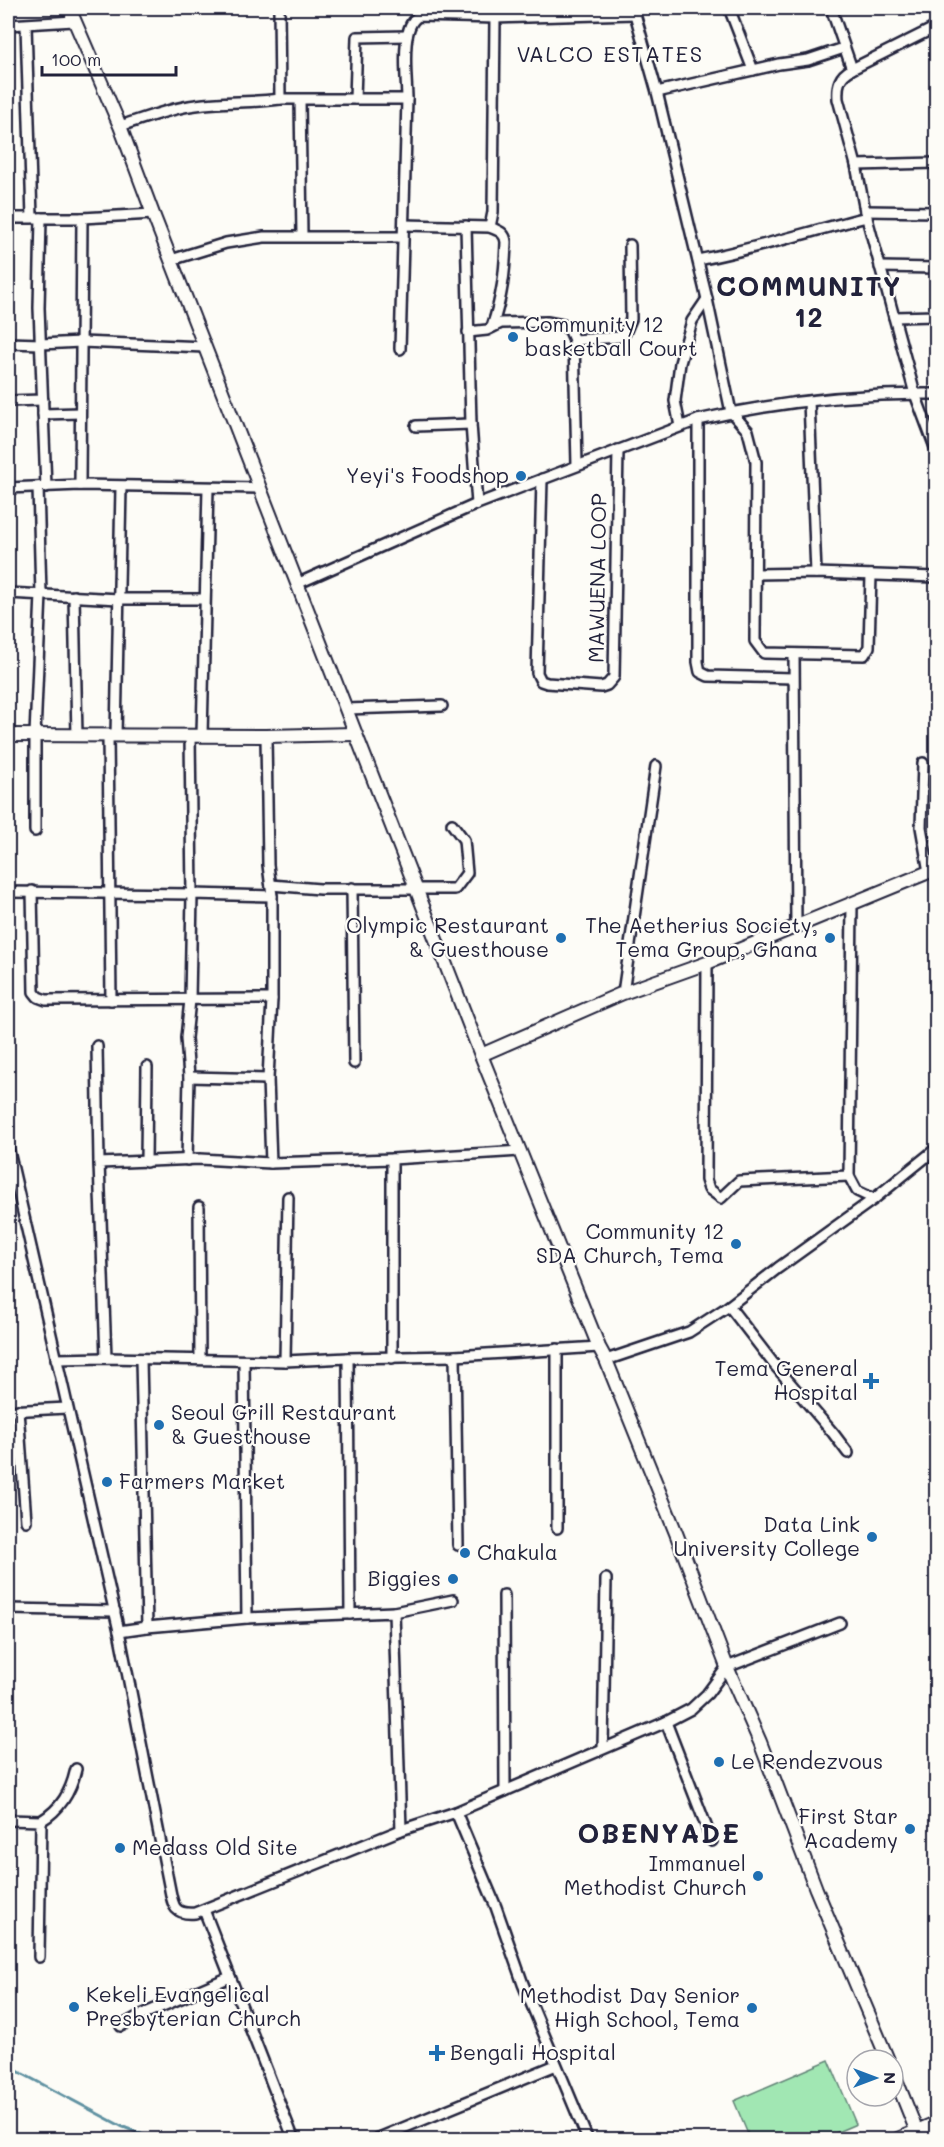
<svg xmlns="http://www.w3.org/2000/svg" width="944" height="2147" font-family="Mali,sans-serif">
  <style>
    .green { fill: #a1e7b3; stroke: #628477; stroke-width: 1.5 }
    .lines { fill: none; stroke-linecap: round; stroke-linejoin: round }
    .stream { stroke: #6192a2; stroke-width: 3 }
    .minor-casing { stroke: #22223b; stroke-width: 14 }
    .tertiary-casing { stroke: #22223b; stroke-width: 16 }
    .secondary-casing { stroke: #22223b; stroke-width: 18 }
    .minor { stroke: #fdfcf7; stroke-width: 9 }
    .tertiary { stroke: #fdfcf7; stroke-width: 12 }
    .secondary { stroke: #fdfcf7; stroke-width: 14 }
    .poi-dot { fill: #1f6fb2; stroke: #fdfcf7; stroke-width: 2 }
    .labels { text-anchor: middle; stroke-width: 4.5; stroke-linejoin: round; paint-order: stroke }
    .poi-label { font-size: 21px; fill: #22223b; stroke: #fdfcf7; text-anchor: end }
    .street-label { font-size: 21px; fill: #22223b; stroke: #fdfcf7 }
    .neighbourhood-label { font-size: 22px; letter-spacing: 1.5px; fill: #22223b; stroke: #fdfcf7 }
    .district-label { font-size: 27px; font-weight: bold; letter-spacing: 1.5px; fill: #22223b; stroke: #fdfcf7 }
  </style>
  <rect width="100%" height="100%" fill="#fdfcf7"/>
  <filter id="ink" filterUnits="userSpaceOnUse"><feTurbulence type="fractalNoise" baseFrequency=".0167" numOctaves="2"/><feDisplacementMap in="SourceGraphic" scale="12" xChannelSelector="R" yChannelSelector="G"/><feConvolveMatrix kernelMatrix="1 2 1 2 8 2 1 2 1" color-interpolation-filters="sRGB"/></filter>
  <g filter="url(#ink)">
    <polygon class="green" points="829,2060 856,2124 821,2139 750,2139 734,2101"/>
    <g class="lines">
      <polyline class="stream" points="8,2066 121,2126 156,2140"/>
      <defs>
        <g id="minor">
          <polyline points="729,8 753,70"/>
          <polyline points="831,8 852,69"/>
          <polyline points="635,14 657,92 707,299 731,412 748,431 756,462 755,641 764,653 864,655 869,647 871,575"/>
          <polyline points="8,25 74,21"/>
          <path d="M936,27L852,69C839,76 837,85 838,99L856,165L865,211L915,394L936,450"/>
          <polyline points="657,92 779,64 808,60 844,48"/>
          <polyline points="280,99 407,99 400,349"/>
          <polyline points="355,99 357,37 407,36"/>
          <path d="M407,99C407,80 399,25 419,16L495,18L635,14L632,8"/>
          <polyline points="300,100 302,236"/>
          <path d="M120,126C145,118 171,108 196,105C224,101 252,103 280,99L279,8"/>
          <polyline points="856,165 936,163"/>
          <polyline points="865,211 936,212"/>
          <polyline points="8,218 32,218 26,25"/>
          <polyline points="35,218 82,218 153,214"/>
          <polyline points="41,218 39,308 46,487"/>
          <polyline points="404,225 490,227 493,212 495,18"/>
          <polyline points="466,226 471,424 477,504"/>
          <path d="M490,227C498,231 505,232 506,242C505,273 502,297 492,327"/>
          <polyline points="171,260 226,243 264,237 403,237"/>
          <path d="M698,260C755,249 811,231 867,217"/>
          <polyline points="880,267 936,268"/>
          <polyline points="894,317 936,316"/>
          <polyline points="468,332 487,330 501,323 547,322 563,325 570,331 574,340 577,465"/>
          <polyline points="574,340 620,337 625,333 631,319 630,245"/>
          <polyline points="8,343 41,344 81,342 205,347"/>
          <polyline points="8,401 43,400"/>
          <polyline points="809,401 816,573"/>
          <polyline points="43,414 80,413"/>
          <polyline points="698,420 698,662 700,672 708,676 793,678"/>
          <polyline points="416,426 471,424"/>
          <polyline points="680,426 675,401 680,363 692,321 707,299"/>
          <polyline points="542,479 537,673 541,681 547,683 601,687 607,685 614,677 618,450"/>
          <polyline points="80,485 82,218"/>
          <polyline points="8,488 80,485 260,488"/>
          <polyline points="756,574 816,573 936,577"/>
          <path d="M299,583L477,504L698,420C776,402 856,393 936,394"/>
          <polyline points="8,593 119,599 204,599"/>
          <polyline points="74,596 77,736"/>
          <polyline points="794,654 796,926"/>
          <polyline points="346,709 442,706"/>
          <polyline points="202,735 208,488"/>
          <polyline points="108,736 111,1000"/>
          <polyline points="116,736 121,487"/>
          <polyline points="266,736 268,865 272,896 272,999 268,1079 271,1163"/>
          <polyline points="923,763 921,827 929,872"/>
          <polyline points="35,831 35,735 41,594 38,487"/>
          <polyline points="271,885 320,889 455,889 467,873 464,840 452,824"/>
          <polyline points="352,888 354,1063"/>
          <polyline points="32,891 34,992 38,997 46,1000 272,999"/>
          <polyline points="8,892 192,894 190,736"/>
          <polyline points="852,903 849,1176 857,1191 874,1199"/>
          <polyline points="707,963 706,1180 709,1189 721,1198 739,1181 849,1176"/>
          <polyline points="623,993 656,766"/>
          <polyline points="97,1046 99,1163"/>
          <polyline points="189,1077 268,1079"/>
          <path d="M8,1147L119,1631L169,1885C173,1904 172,1915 195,1913L401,1830L456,1812L666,1722L691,1709L707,1694L727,1667L840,1623"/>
          <polyline points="187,1160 189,1077 186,1038 190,1000 192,894 272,896"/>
          <polyline points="146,1162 147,1067"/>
          <polyline points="199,1207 200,1359"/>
          <polyline points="729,1306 773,1363 833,1433 848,1453"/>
          <polyline points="455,1356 458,1545"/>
          <polyline points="106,1358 99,1163 200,1159 271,1163 392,1159"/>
          <polyline points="348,1358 350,1614"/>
          <polyline points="392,1358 392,1159 520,1151"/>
          <polyline points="56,1359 106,1358 285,1361 348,1358 455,1356 599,1347"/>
          <polyline points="606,1360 689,1332 729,1306 778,1268 874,1199 936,1149"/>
          <polyline points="244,1361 247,1618"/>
          <polyline points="285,1361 288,1197"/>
          <polyline points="18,1410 26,1521"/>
          <polyline points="8,1411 67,1408"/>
          <polyline points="557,1528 557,1349"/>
          <polyline points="504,1595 505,1791"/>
          <polyline points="8,1609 115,1611"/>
          <polyline points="394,1612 453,1600"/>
          <polyline points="147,1627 247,1618 394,1612 401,1830"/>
          <polyline points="119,1631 147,1627 141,1359"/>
          <polyline points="666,1722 712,1841"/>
          <polyline points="603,1748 606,1579"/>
          <polyline points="456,1812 496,1907 523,1984 588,2140"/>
          <polyline points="8,1820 41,1821 39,1957"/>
          <path d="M41,1821C61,1809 71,1792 76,1769"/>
          <polyline points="204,1910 294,2140"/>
          <polyline points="121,2026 139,2016 230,1977"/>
          <polyline points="374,2140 556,2065"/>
        </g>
        <g id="tertiary">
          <polyline points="69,8 120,126 153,214 481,1055 599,1347 606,1360 676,1533 727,1667 760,1742 816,1889 888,2060"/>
          <polyline points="8,735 266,736 355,734"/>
          <polyline points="481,1055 623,993 707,963 936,869"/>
          <polyline points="893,2072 917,2132"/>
        </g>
        <polyline id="secondary" points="898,2140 936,2124"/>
      </defs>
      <use href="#minor" class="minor-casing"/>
      <use href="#tertiary" class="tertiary-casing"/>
      <use href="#secondary" class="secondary-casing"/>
      <use href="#minor" class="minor"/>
      <use href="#tertiary" class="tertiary"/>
      <use href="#secondary" class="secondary"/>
    </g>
  </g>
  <g class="poi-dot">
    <circle cx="513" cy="337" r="6"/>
    <circle cx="521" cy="476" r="6"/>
    <circle cx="561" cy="938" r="6"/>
    <circle cx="830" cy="938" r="6"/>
    <circle cx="736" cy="1244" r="6"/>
    <path d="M868 1372h6v6h6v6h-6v6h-6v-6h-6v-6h6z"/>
    <circle cx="159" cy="1425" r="6"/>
    <circle cx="107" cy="1482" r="6"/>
    <circle cx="872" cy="1537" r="6"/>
    <circle cx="465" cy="1553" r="6"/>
    <circle cx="453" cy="1579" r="6"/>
    <circle cx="719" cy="1762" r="6"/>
    <circle cx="910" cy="1829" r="6"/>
    <circle cx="120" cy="1848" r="6"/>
    <circle cx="758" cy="1876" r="6"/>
    <circle cx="74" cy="2007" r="6"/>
    <circle cx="752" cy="2008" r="6"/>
    <path d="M434 2044h6v6h6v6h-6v6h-6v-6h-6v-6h6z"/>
  </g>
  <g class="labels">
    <g class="poi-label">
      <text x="525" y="332" text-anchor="start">Community 12<tspan x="525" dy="24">basketball Court</tspan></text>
      <text x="509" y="483">Yeyi's Foodshop</text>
      <text x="549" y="933">Olympic Restaurant<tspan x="549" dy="24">&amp; Guesthouse</tspan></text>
      <text x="818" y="933">The Aetherius Society,<tspan x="818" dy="24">Tema Group, Ghana</tspan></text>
      <text x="724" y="1239">Community 12<tspan x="724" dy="24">SDA Church, Tema</tspan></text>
      <text x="858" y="1376">Tema General<tspan x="858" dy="24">Hospital</tspan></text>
      <text x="171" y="1420" text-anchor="start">Seoul Grill Restaurant<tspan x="171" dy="24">&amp; Guesthouse</tspan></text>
      <text x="119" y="1489" text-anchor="start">Farmers Market</text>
      <text x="860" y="1532">Data Link<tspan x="860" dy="24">University College</tspan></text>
      <text x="477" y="1560" text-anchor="start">Chakula</text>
      <text x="441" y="1586">Biggies</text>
      <text x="731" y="1769" text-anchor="start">Le Rendezvous</text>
      <text x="898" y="1824">First Star<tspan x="898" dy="24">Academy</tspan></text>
      <text x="132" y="1855" text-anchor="start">Medass Old Site</text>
      <text x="746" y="1871">Immanuel<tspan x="746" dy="24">Methodist Church</tspan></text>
      <text x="86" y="2002" text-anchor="start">Kekeli Evangelical<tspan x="86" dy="24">Presbyterian Church</tspan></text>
      <text x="740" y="2003">Methodist Day Senior<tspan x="740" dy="24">High School, Tema</tspan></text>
      <text x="450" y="2060" text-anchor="start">Bengali Hospital</text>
    </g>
    <g class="street-label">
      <text transform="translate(598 578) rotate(-89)" y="7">MAWUENA LOOP</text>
    </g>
    <g class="neighbourhood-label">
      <text x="610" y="62">VALCO ESTATES</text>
    </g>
    <g class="district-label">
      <text x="809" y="296">COMMUNITY<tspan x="809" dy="31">12</tspan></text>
      <text x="659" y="1843">OBENYADE</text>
    </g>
  </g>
  <rect width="944" height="2147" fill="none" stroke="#fdfcf7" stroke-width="30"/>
  <rect x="15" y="15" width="914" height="2117" fill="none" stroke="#22223b" stroke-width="2" filter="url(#ink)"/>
  <g transform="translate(875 2078) rotate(90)"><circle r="28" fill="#fdfcf7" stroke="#a5a5ac" stroke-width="1.5"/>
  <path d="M0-4.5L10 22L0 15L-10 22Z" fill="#1f6fb2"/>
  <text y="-9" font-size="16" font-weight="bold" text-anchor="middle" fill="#22223b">N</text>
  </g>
  <path d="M42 66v9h134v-9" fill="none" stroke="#22223b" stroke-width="3"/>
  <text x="51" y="66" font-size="18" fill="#22223b" stroke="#fdfcf7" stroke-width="4.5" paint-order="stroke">100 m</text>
</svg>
